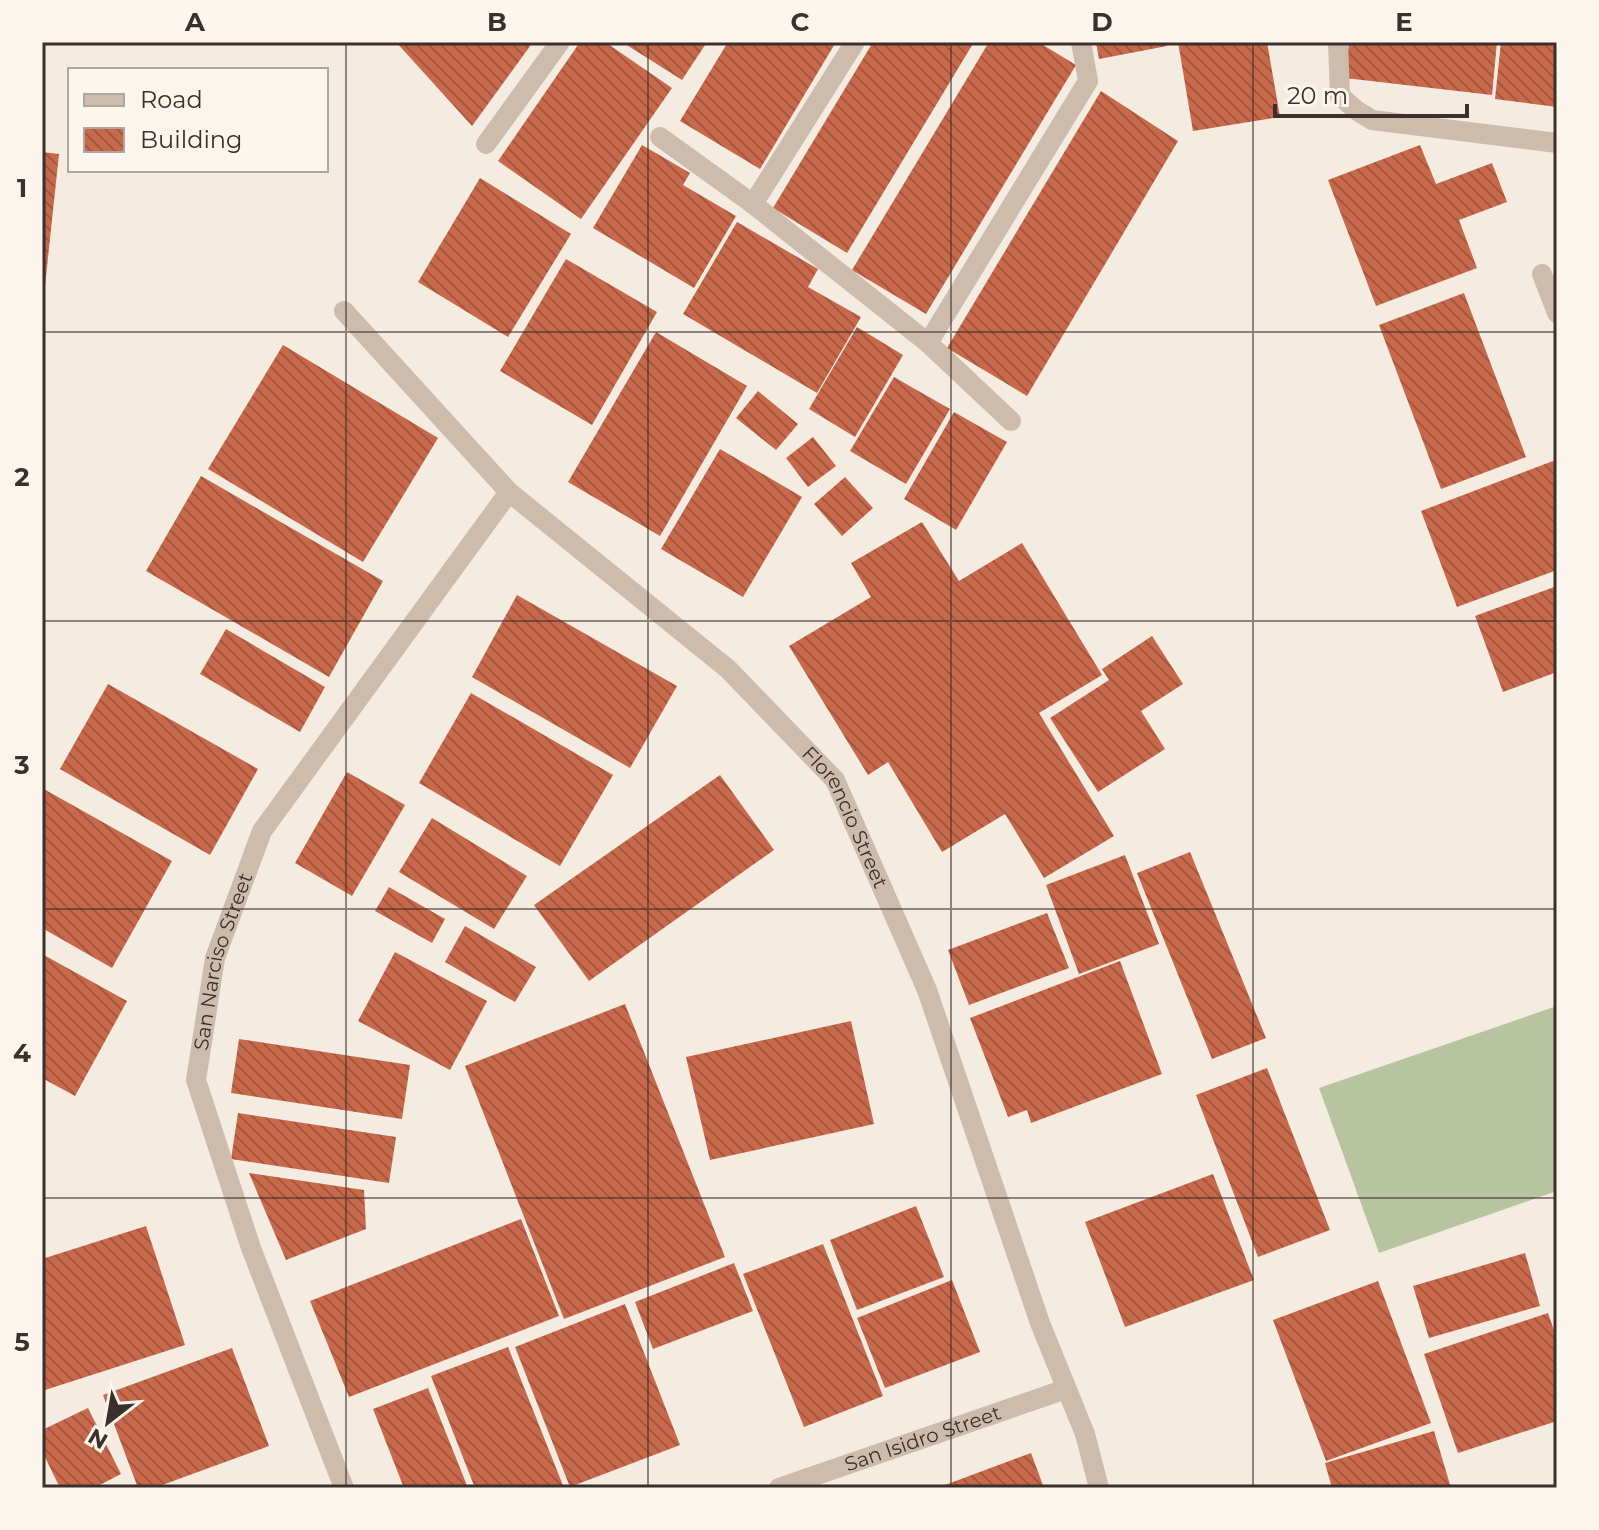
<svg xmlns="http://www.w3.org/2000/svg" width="1599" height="1530" font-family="Montserrat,sans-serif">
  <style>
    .grass { fill: #b8c4a0 }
    .building { fill: url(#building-back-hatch) }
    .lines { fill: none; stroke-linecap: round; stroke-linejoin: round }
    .lane { stroke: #cdbbac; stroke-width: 20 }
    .street { stroke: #cdbbac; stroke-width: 20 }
    .grid { fill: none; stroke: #3b302b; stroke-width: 2; stroke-opacity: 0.55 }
    .labels { text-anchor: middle; stroke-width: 6; stroke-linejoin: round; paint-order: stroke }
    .street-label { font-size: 20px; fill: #3b302b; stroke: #fbf5ee }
    .neatline { fill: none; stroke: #3b302b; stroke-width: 3 }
    .grid-label { font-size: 26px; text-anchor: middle; font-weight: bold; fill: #3b302b }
  </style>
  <defs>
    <pattern id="building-back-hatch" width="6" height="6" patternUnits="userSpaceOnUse" patternTransform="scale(2)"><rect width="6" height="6" fill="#c8694b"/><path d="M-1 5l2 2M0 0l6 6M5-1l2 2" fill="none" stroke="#a4573f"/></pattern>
  </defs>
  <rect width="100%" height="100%" fill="#f4ebe1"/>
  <polygon class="grass" points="1557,1006 1557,1191 1379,1253 1319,1088"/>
  <g class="building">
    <polygon points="396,42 533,42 472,126"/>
    <polygon points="580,42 605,42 672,88 581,219 498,161"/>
    <polygon points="622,42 707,42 682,80"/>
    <polygon points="728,42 836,42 760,169 680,121"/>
    <polygon points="873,42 974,42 847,253 773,208"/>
    <polygon points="989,42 1038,42 1076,65 926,314 852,270"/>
    <polygon points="1096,42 1166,42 1167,46 1099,59"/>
    <polygon points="1178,42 1267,42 1280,117 1193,131"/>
    <polygon points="1349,42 1497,42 1492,95 1345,78"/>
    <polygon points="1501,42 1557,42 1557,107 1495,99"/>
    <polygon points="1101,91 1178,141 1027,396 947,348"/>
    <polygon points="642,145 690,173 683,185 736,216 694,288 593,228"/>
    <polygon points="1420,145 1436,184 1492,163 1507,202 1459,220 1477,268 1376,306 1328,180"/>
    <polygon points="42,152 59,154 45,286 42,285"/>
    <polygon points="480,178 571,234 508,337 418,282"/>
    <polygon points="737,222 818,269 808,287 861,317 817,393 683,314"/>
    <polygon points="566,259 657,312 592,425 500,371"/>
    <polygon points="1464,293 1526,457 1441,489 1379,325"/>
    <polygon points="857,327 903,355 855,437 809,409"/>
    <polygon points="656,332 747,386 660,536 568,482"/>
    <polygon points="283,345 438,438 363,562 208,469"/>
    <polygon points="894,377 950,409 906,484 850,451"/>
    <polygon points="758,391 798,424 776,450 736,418"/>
    <polygon points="954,412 1007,442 956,530 904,499"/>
    <polygon points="813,437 836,466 808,487 786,458"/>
    <polygon points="720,449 802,497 743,597 661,549"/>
    <polygon points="1553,461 1557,471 1557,570 1457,607 1421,511"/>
    <polygon points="201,476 383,581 329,677 146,571"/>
    <polygon points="845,477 873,508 842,536 814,504"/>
    <polygon points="922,522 959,581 1022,543 1102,675 1039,713 1114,836 1044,878 1005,814 942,852 888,762 868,775 789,646 871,597 851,563"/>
    <polygon points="1557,586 1557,672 1503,692 1475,616"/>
    <polygon points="517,595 677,686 630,768 472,677"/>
    <polygon points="226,629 325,687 300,732 200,674"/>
    <polygon points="1152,636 1183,684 1141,711 1165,749 1098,792 1050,718 1109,680 1102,669"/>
    <polygon points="108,684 258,769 210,855 60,769"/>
    <polygon points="471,693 613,775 560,866 419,783"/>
    <polygon points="347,772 405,805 352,896 295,863"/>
    <polygon points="720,775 774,850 589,981 534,905"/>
    <polygon points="42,788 172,861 112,968 42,928"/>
    <polygon points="432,818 527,876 494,929 399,872"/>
    <polygon points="1190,852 1266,1038 1212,1059 1137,873"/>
    <polygon points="1125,855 1159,944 1079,974 1046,885"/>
    <polygon points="389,887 445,919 432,943 375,911"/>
    <polygon points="1047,913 1069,968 969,1005 948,950"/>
    <polygon points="465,926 536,967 515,1002 445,962"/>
    <polygon points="395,952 487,1001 450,1070 358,1021"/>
    <polygon points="42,954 127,1001 75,1096 42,1078"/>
    <polygon points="1120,961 1162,1074 1031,1123 1027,1110 1008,1117 970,1018"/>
    <polygon points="625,1004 725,1257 564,1319 465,1066"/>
    <polygon points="851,1021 874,1124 710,1160 686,1057"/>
    <polygon points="239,1039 410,1065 402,1119 231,1093"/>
    <polygon points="1267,1068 1330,1230 1258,1257 1196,1095"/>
    <polygon points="238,1113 396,1137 389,1183 231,1159"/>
    <polygon points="249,1173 364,1190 366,1229 286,1260"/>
    <polygon points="1213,1174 1254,1280 1125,1327 1085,1222"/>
    <polygon points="916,1206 944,1277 857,1310 830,1240"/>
    <polygon points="521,1219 559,1316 349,1397 310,1301"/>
    <polygon points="146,1226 185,1345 42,1391 42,1259"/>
    <polygon points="823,1244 883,1396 804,1427 743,1274"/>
    <polygon points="1525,1253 1540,1306 1429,1338 1413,1286"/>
    <polygon points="734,1263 753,1311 653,1349 635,1302"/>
    <polygon points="952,1280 980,1352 885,1388 857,1318"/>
    <polygon points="1378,1281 1431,1423 1326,1461 1273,1320"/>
    <polygon points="625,1304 680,1445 570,1487 515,1347"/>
    <polygon points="1548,1313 1557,1339 1557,1421 1458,1453 1424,1354"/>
    <polygon points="508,1347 564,1488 475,1488 431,1376"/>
    <polygon points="232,1348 269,1446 154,1488 138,1488 103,1395"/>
    <polygon points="428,1388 468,1488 404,1488 373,1409"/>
    <polygon points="88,1408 121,1474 94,1488 60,1488 42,1451 42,1430"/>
    <polygon points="1434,1431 1451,1488 1332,1488 1325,1463"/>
    <polygon points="1031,1453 1044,1488 937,1488"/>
  </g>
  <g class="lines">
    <polyline class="lane" points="486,144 560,42"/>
    <g class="street">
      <polyline points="1338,42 1340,96 1356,110 1372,120 1557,143"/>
      <polyline points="660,137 753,204 928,343 1011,421"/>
      <polyline points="753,204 855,42"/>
      <polyline points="1542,274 1557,313"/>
      <path id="s1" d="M344,311L509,492L728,669L835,780L927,990L1040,1323L1085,1434L1099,1488"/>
      <polyline points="928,343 1088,81 1081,42"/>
      <path id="s2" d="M344,1488L251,1248L196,1080L215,958L262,831L509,492"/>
      <path id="s3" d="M779,1488L1066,1389"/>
    </g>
  </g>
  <path class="grid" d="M346,42V1488M648,42V1488M951,42V1488M1253,42V1488M42,332H1557M42,621H1557M42,909H1557M42,1198H1557"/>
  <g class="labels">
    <g class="street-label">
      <text dy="7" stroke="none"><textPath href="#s1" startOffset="718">Florencio Street</textPath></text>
      <text dy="7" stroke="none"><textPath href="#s2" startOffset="556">San Narciso Street</textPath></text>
      <text dy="7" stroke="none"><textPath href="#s3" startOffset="152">San Isidro Street</textPath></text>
    </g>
  </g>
  <rect width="1599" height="1530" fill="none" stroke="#fbf5ee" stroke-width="88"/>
  <rect x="68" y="68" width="260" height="104" fill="#fbf5ee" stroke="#aea6a0" stroke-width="2"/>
  <rect x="84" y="94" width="40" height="12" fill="#cdbbac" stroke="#aea6a0" stroke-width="2"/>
  <text x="140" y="108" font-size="24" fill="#3b302b">Road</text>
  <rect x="84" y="128" width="40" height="24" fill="url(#building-back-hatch)" stroke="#aea6a0" stroke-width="2"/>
  <text x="140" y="148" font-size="24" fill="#3b302b">Building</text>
  <g transform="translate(108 1422) rotate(211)" stroke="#fbf5ee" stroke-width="6" paint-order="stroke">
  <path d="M0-6L14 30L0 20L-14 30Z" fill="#3b302b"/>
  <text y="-12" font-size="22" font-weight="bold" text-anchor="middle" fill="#3b302b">N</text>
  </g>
  <path d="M1275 104v12h192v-12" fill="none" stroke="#3b302b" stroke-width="4"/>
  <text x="1287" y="104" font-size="24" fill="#3b302b" stroke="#fbf5ee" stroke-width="6" paint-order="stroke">20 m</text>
  <rect x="44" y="44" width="1511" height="1442" class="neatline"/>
  <g class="grid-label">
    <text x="195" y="31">A</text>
    <text x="497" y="31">B</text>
    <text x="800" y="31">C</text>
    <text x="1102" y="31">D</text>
    <text x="1404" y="31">E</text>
    <text x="22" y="197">1</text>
    <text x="22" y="486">2</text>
    <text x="22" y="774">3</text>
    <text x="22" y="1062">4</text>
    <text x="22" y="1351">5</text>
  </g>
</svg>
